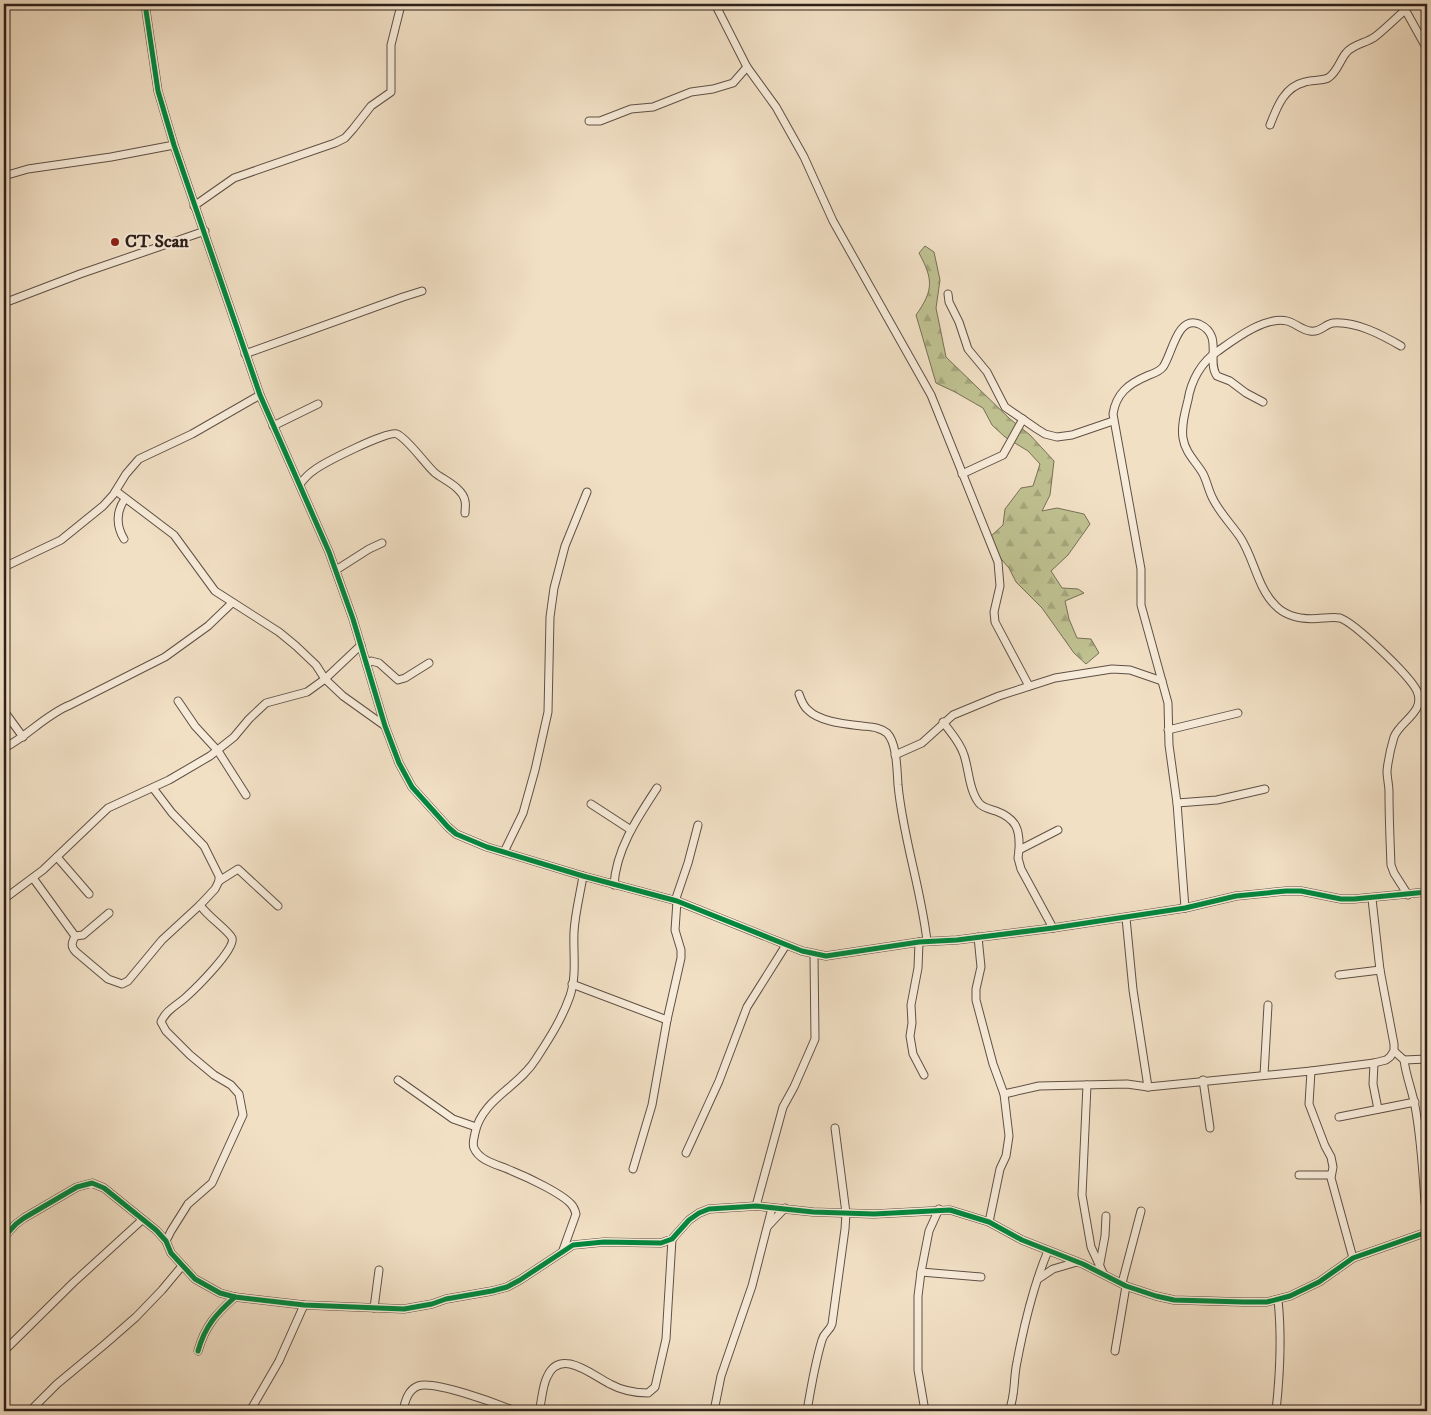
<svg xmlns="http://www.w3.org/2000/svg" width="1431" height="1415" viewBox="0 0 1431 1415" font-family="'IM FELL DW Pica',serif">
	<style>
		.forest { fill: url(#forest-firs); stroke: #767056 }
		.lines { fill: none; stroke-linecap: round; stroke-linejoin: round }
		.street-casing { stroke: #5f5046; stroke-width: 9 }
		.street { stroke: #f7ebd9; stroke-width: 7 }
		.cycleway-casing { stroke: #f7ebd9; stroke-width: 8 }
		.cycleway { stroke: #00873e; stroke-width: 5 }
		.poi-dot { fill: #8f2418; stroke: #f7ebd9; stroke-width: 2 }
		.labels { text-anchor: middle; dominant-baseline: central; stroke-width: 4; stroke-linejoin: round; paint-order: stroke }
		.poi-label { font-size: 18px; font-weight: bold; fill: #2e201b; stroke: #f7ebd9; text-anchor: start }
	</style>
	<defs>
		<pattern id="forest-firs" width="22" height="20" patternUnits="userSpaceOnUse" patternTransform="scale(1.25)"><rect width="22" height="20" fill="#bfc191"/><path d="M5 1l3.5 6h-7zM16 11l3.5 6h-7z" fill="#a4a67c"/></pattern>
	</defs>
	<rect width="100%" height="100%" fill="#f2e0c5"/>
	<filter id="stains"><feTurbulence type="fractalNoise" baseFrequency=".004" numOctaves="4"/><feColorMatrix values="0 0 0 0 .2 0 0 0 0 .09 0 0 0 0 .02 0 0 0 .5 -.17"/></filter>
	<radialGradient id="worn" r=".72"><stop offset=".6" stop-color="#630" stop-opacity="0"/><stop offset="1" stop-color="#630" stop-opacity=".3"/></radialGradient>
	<path class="forest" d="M925 246 934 252 940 280 936 308 946 357 1010 419 1030 435 1054 461 1050 495 1042 511 1057 508 1084 514 1090 524 1068 555 1051 571 1062 588 1078 589 1084 593 1065 601 1069 619 1077 638 1091 639 1099 653 1086 664 1074 653 1042 608 1016 582 1009 568 994 551 990 537 1003 525 1005 509 1021 488 1033 486 1040 464 1028 451 1005 437 992 425 983 408 955 392 936 383 916 315C934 290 933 279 919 253Z"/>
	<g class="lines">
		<g class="street-casing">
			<g id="street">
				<polyline points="145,4 158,91 174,145 260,395 329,552 353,619 385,726 399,763 412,787 448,827 456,834 487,847 583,876 677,901 802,951 826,956 919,942 957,940 1053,928 1185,908 1236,896 1286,891 1301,891 1341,899 1354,899 1427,892"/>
				<polyline points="715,4 747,67 776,107 804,157 833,221 931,395 998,562 1000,586 994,612 995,622 1029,686"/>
				<polyline points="1402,4 1427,49"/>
				<polyline points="589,121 600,121 631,109 653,107 691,92 713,89 733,83 747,67"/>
				<path d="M1270 125C1277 107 1284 87 1305 82 1312 80 1321 81 1328 78 1337 73 1340 60 1346 53 1354 43 1366 44 1376 36 1386 28 1395 19 1405 10"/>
				<polyline points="4,176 28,169 111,157 174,145"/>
				<polyline points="194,206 234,178 335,143 345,138 353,129 371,106 391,92 391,45 400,9 404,4"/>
				<polyline points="948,294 949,302 959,322 968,349 987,372 1005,407 1037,429 1045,434 1057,437 1072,435 1113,421"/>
				<polyline points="4,303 80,274 205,231"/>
				<path d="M1401 346C1382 335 1356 321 1333 323 1325 324 1320 333 1310 331 1302 330 1295 323 1287 321 1265 316 1235 339 1218 351 1201 362 1191 381 1188 400 1185 412 1181 426 1183 438 1185 452 1195 461 1202 472 1207 480 1208 490 1213 499 1220 513 1231 524 1240 537 1254 558 1257 587 1275 605 1287 618 1306 620 1323 618 1328 618 1334 617 1340 618 1355 623 1410 676 1417 691 1426 712 1400 721 1394 737 1391 747 1388 761 1387 771 1387 778 1389 785 1389 792 1389 816 1390 841 1391 865L1394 873 1408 895"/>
				<polyline points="245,354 403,297 422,291"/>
				<polyline points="273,426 318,404"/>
				<polyline points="962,474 1003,455 1023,419"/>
				<path d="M300 484C304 479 308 474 313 471 323 463 388 430 397 434 408 439 425 464 435 473 444 480 463 488 465 501 466 505 465 509 465 513"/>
				<polyline points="116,491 174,535 215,591 279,632 296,646 316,665 325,679 343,696 385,726"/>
				<path d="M124 539C116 526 116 511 125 499"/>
				<polyline points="4,567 61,540 103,506 113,495 126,474 139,459 192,434 260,395"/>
				<polyline points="336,570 369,549 382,543"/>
				<polyline points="367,664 371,661 379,663 398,680 405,678 429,663"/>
				<path d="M799 694C801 700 803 706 808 710 820 722 846 724 862 726 871 727 880 727 887 733 897 743 897 771 898 785 903 838 921 888 927 941"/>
				<polyline points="178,701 195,726 218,751 246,795"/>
				<polyline points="4,711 23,737"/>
				<path d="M943 722C951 733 960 742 964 755 969 770 969 790 979 803 983 808 990 809 996 811 1017 819 1020 830 1019 850"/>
				<polyline points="1168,730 1238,713"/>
				<path d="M4 748C28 736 45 715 70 705L165 657 208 626 232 603"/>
				<polyline points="895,755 922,743 953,715 999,696 1055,678 1112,669 1130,670 1162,681"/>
				<path d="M153 788 172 813 204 846 219 876V881L215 889 200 905C207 916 228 930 232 938 237 948 194 990 185 998 177 1005 165 1011 161 1022L166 1031 190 1055 214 1075 231 1085 239 1094 243 1115 212 1183 188 1204 171 1231 166 1241"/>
				<polyline points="1177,803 1217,800 1265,789"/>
				<polyline points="591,804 631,830"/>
				<polyline points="504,852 523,813 535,770 548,712 550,617 554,588 565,546 587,492"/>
				<polyline points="57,857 89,894"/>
				<polyline points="33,878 75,936 83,935 109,913"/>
				<polyline points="219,881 238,869 278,906"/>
				<path d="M614 885C616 849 638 817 657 788"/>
				<polyline points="4,899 43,870 108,808 169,780 210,756 234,737 249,719 266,703 307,692 325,679 361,645"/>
				<polyline points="675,901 688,863 698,825"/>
				<path d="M1185 908 1177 803 1169 745 1168 703 1141 605V569L1113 414C1116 394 1128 384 1147 376 1152 374 1159 372 1163 367 1172 355 1177 315 1199 324 1224 335 1206 361 1217 376L1230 381 1246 393 1263 402"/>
				<polyline points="1126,918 1133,990 1148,1087"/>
				<polyline points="1053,928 1021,869 1018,858 1019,850 1058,830"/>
				<path d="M75 936C72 943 70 946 76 952L108 979 122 984 128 981 162 940 200 905"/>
				<polyline points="978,937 981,967 976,989 976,1000 993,1064 1004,1094 1009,1136 1006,1156 1000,1169 989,1222"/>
				<polyline points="919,942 918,968 911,1005 912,1023 910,1036 913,1054 924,1075"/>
				<polyline points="1339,975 1380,970"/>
				<polyline points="572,984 667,1020"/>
				<path d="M1394 1051 1404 1060C1406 1076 1412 1090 1415 1106 1421 1138 1423 1171 1425 1203L1427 1207"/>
				<polyline points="1404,1060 1427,1059"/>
				<polyline points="1374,1063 1373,1084 1378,1109"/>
				<polyline points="1311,1071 1309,1104 1325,1146 1331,1157 1333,1167 1331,1178 1353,1258"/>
				<polyline points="1264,1075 1268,1005"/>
				<polyline points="398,1080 453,1119 476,1127"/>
				<polyline points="1203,1080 1210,1128"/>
				<polyline points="1087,1085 1082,1195 1091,1247 1103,1273"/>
				<polyline points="1004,1094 1039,1086 1127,1084 1148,1087 1311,1071 1374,1063 1386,1060 1390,1057 1394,1051 1394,1044 1380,970 1372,899"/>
				<polyline points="1339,1117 1415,1102"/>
				<polyline points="686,1153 719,1081 747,1007 786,945"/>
				<polyline points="633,1169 652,1105 667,1020 681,958 681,950 675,930 677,901"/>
				<polyline points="1299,1175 1331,1175"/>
				<polyline points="756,1206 783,1107 794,1087 815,1039 814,955"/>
				<polyline points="768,1226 785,1208"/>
				<polyline points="4,1237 16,1224 24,1218 77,1187 92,1183 104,1188 156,1230 166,1241 171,1253 195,1279 220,1293 235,1297 304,1305 404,1309 432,1304 446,1299 492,1291 507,1287 520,1280 573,1245 604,1242 661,1243 672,1239 689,1220 699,1213 709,1209 756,1206 813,1212 874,1214 950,1210 989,1222 1022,1240 1083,1264 1126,1286 1156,1296 1174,1300 1243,1302 1267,1302 1290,1296 1319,1282 1353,1258 1427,1232"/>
				<path d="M563 1250 576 1214C575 1210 574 1207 571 1204 561 1193 527 1177 512 1171 500 1165 480 1162 474 1148 472 1143 474 1139 475 1133 482 1099 519 1087 536 1059 549 1039 562 1019 570 996 577 975 573 953 574 932 575 913 580 895 583 876"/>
				<polyline points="1099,1268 1105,1236 1106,1216"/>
				<polyline points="921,1272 981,1277"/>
				<polyline points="1038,1279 1053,1269 1077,1262"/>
				<polyline points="1122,1283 1141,1211"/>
				<polyline points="374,1308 379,1270"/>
				<polyline points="4,1351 74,1282 142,1220"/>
				<path d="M198 1351C205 1326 216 1314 235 1297"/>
				<polyline points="1115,1351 1126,1286"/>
				<polyline points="30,1411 57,1384 104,1345 136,1317 162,1290 182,1266"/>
				<polyline points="250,1411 279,1361 304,1305"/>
				<path d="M403 1411C405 1401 408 1390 418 1386 434 1380 498 1404 515 1411"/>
				<path d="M539 1411C542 1401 542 1387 547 1377 560 1347 592 1375 610 1384 621 1390 635 1393 648 1393L655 1387 666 1339 672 1239"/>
				<polyline points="714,1411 721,1376 752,1286 772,1208"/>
				<path d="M807 1411C811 1387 815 1363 822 1340 824 1332 830 1331 832 1324L845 1229 846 1213 835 1128"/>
				<polyline points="925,1411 918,1370 918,1296 921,1272 929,1231 939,1209"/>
				<path d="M1009 1411C1016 1393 1013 1380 1017 1362 1024 1325 1033 1286 1048 1251"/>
				<path d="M1276 1411C1280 1374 1282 1337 1278 1300"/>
			</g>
		</g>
		<use href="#street" class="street"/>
		<g class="cycleway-casing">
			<g id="cycleway">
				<polyline points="145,4 158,91 174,145 260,395 329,552 353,619 385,726 399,763 412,787 448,827 456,834 487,847 583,876 677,901 802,951 826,956 919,942 957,940 1053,928 1185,908 1236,896 1286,891 1301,891 1341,899 1354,899 1427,892"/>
				<polyline points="4,1237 16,1224 24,1218 77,1187 92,1183 104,1188 156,1230 166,1241 171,1253 195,1279 220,1293 235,1297 304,1305 404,1309 432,1304 446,1299 492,1291 507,1287 520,1280 573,1245 604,1242 661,1243 672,1239 689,1220 699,1213 709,1209 756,1206 813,1212 874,1214 950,1210 989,1222 1022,1240 1083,1264 1126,1286 1156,1296 1174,1300 1243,1302 1267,1302 1290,1296 1319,1282 1353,1258 1427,1232"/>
				<path d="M198 1351C205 1326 216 1314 235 1297"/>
			</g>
		</g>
		<use href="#cycleway" class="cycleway"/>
	</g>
	<circle class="poi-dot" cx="115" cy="242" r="5"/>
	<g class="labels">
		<g class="poi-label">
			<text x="125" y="242">CT Scan</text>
		</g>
	</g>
	<rect width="1431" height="1415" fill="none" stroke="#f2e0c5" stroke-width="20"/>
	<rect x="5" y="5" width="1421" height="1405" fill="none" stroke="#2e201b" stroke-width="2.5"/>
	<rect x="10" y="10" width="1411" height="1395" fill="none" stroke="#2e201b"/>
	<rect width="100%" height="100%" filter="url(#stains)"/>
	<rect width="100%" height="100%" fill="url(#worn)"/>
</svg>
